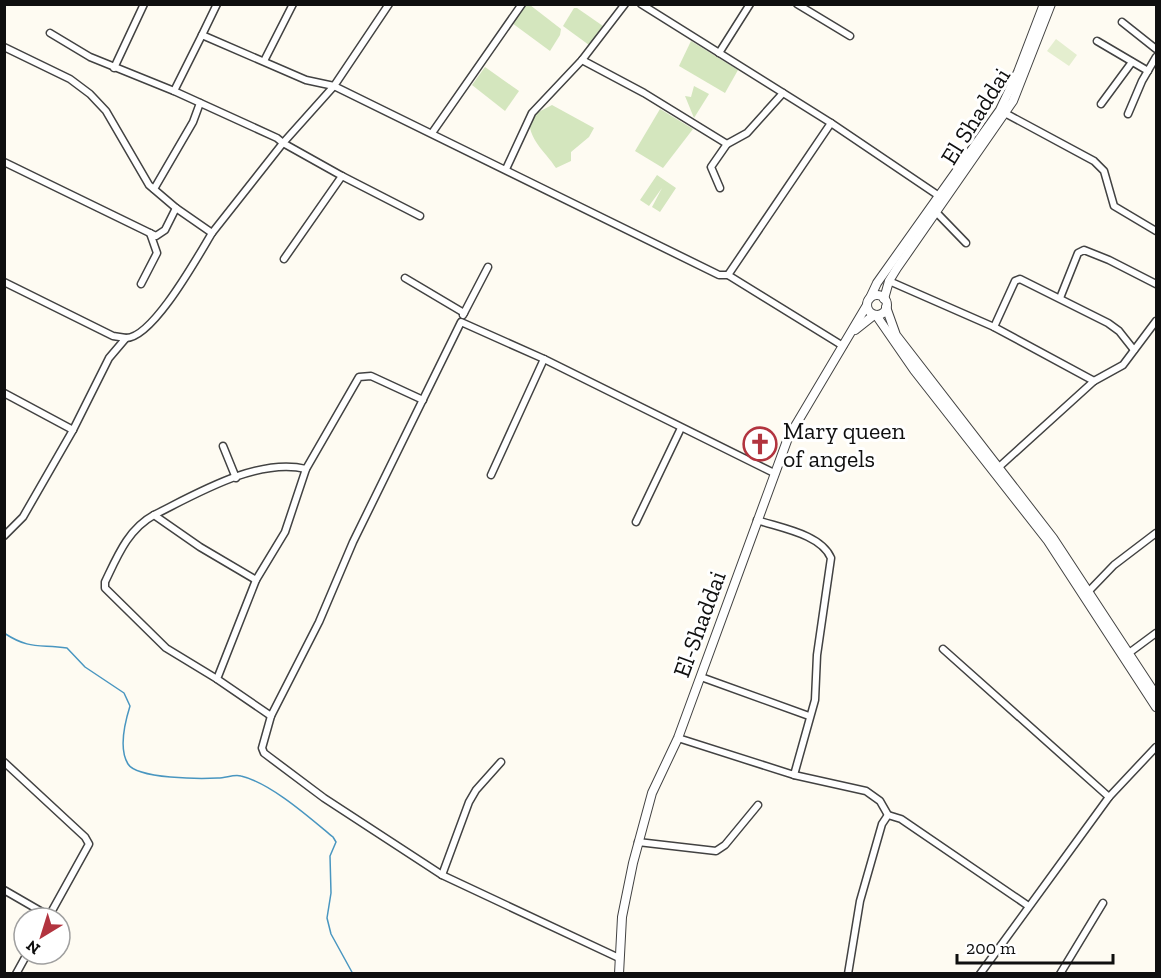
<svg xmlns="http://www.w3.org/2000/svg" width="1161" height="978" viewBox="0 0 1161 978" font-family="'Zilla Slab',serif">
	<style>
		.green { fill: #d4e6be }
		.pitch { fill: #e4eecf }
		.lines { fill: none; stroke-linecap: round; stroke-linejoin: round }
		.stream { stroke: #4996c0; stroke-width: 1.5 }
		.minor-casing { stroke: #424242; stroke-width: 9 }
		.tertiary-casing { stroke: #424242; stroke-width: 10 }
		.minor { stroke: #fff; stroke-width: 6 }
		.tertiary { stroke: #fff; stroke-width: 8 }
		.labels { text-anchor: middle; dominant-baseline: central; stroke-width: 6; stroke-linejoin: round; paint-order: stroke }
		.street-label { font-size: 24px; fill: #0f0f0f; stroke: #fff }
		.poi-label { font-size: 24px; fill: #0f0f0f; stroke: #fff; text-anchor: start }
	</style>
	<rect width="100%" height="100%" fill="#fefbf2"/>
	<g class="green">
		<polygon points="525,5 530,5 561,29 560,35 550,51 512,23"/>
		<polygon points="574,8 577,8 603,26 589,45 563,26"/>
		<polygon points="691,41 738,70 725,93 679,66"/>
		<polygon points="485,67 519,91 505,111 472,85"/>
		<polygon points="694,86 709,94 694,118 685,96 691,97"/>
		<path d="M552 105 594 128 589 137 571 152V161L556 168C545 151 528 140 529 117Z"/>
		<polygon points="660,109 693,129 663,168 635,151"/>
		<polygon points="657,175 676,188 660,212 652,207 662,188 649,206 640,200"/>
	</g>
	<polygon class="pitch" points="1056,39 1077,55 1069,66 1047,51"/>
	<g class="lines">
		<path class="stream" d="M4 633C30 650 39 644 67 648L85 667 124 693 130 706C125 722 118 748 128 764 137 779 202 779 218 778 226 778 234 774 241 776 271 783 310 818 333 837L336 842 330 856 331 893 327 918 331 934 353 974"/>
		<g class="minor-casing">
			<g id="minor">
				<polyline points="389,4 334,86 719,275 728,275 843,346"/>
				<polyline points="641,4 831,123 728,275"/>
				<polyline points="797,4 850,36"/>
				<polyline points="1122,22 1156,49"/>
				<polyline points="50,33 90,57 174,91 277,138 283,143 212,233"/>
				<polyline points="202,35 217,4"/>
				<polyline points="1097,41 1148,71"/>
				<polyline points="4,47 70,79 90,94 106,111 149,185 176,208"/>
				<polyline points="719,53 750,4"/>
				<polyline points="582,60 644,93 727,144 747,133 783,93"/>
				<polyline points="264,61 293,4"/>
				<polyline points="114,68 144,4"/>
				<polyline points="174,91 202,35 306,80 334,86 283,143 342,176 284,259"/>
				<polyline points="1101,104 1132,62"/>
				<polyline points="1003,112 1094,161 1104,171 1114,206 1156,231"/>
				<polyline points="1128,114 1142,81 1156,57"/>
				<polyline points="831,123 942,198"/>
				<polyline points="432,133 522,4"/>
				<path d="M4 162 156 236 165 230 176 208 212 233C198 256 153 338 126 338"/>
				<polyline points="506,169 532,113 582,60 625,4"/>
				<polyline points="342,176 420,216"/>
				<polyline points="720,188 711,167 727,144"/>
				<polyline points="154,189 193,122 200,103"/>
				<polyline points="936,212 966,243"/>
				<polyline points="405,278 464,313"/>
				<polyline points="889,281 994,327 1094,381 1123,365 1156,321"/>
				<polyline points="4,282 113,336 126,338 109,358 73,430 23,517 4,536"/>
				<polyline points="141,284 157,253 150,233"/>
				<polyline points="1060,298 1078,253 1084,250 1109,260 1156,284"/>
				<polyline points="463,315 488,267"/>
				<polyline points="994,327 1015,281 1020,279 1108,323 1119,331 1134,350"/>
				<polyline points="4,393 73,430"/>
				<polyline points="223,446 236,478"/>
				<polyline points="999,467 1094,381"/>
				<polyline points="491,475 544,359"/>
				<path d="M154 515C196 494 258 457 306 469"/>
				<polyline points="636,522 681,428"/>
				<polyline points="1088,592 1114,565 1156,533"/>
				<polyline points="943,649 1109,797"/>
				<polyline points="1129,653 1156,633"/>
				<polyline points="701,677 809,716"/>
				<path d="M217 679 166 648 105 588V582C117 557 128 529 154 515L200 547 256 580"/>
				<polyline points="271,716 217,679 256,580 285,532 306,469 359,377 371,376 423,400"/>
				<path d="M678 738 794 775 815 700 817 655 831 558C821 534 780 528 757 520"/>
				<polyline points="4,762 85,837 89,844 48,918"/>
				<polyline points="794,775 866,791 880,801 888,815"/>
				<polyline points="638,842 716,851 725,845 758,805"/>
				<polyline points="442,875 469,802 476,790 501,762"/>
				<polyline points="4,890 49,916"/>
				<polyline points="619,958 442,875 324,798 264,753 262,748 271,716 319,622 353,542 461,322 544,359 774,473"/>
				<polyline points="16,974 27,954"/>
				<polyline points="848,974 860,901 882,824 888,815 901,819 1027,905"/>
				<polyline points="980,974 1109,797 1156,747"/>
				<polyline points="1060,974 1103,903"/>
			</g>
		</g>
		<g class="tertiary-casing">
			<g id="tertiary">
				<circle cx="877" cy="305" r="10"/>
				<polyline points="870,298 877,283 1000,110 1018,72 1044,4"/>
				<polyline points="884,299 889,281 897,268 1013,101 1051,4"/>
				<polyline points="886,307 896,335 1053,538 1156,695"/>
				<polyline points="876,315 914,370 1048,541 1156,707"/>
				<polyline points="855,330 874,315"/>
				<polyline points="619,974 622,917 633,863 652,793 678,738 788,438 867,305"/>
			</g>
		</g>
		<use href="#minor" class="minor"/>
		<use href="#tertiary" class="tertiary"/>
	</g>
	<defs>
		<g id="church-ring" transform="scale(1.725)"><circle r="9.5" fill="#fff" stroke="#b2343f" stroke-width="1.5"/><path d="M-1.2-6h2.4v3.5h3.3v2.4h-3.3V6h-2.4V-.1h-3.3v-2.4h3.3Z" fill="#b2343f"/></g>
	</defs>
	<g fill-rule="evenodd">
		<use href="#church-ring" x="760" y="444"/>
	</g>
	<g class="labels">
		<g class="street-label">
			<text transform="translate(975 116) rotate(-58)">El Shaddai</text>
			<text transform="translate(699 624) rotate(-70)">El-Shaddai</text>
		</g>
		<g class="poi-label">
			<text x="783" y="430">Mary queen<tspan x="783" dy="28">of angels</tspan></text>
		</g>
	</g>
	<rect width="1161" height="978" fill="none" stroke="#0f0f0f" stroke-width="12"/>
	<g transform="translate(42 936) rotate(218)"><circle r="28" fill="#ffffff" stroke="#9f9f9f" stroke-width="1.5"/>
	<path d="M0-4.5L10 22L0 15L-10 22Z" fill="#b2343f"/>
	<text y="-9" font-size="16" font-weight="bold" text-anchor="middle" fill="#0f0f0f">N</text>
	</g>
	<path d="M957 954v9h156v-9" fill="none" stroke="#0f0f0f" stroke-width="3"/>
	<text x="966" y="954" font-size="18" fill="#0f0f0f" stroke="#ffffff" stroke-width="4.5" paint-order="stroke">200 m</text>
</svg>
